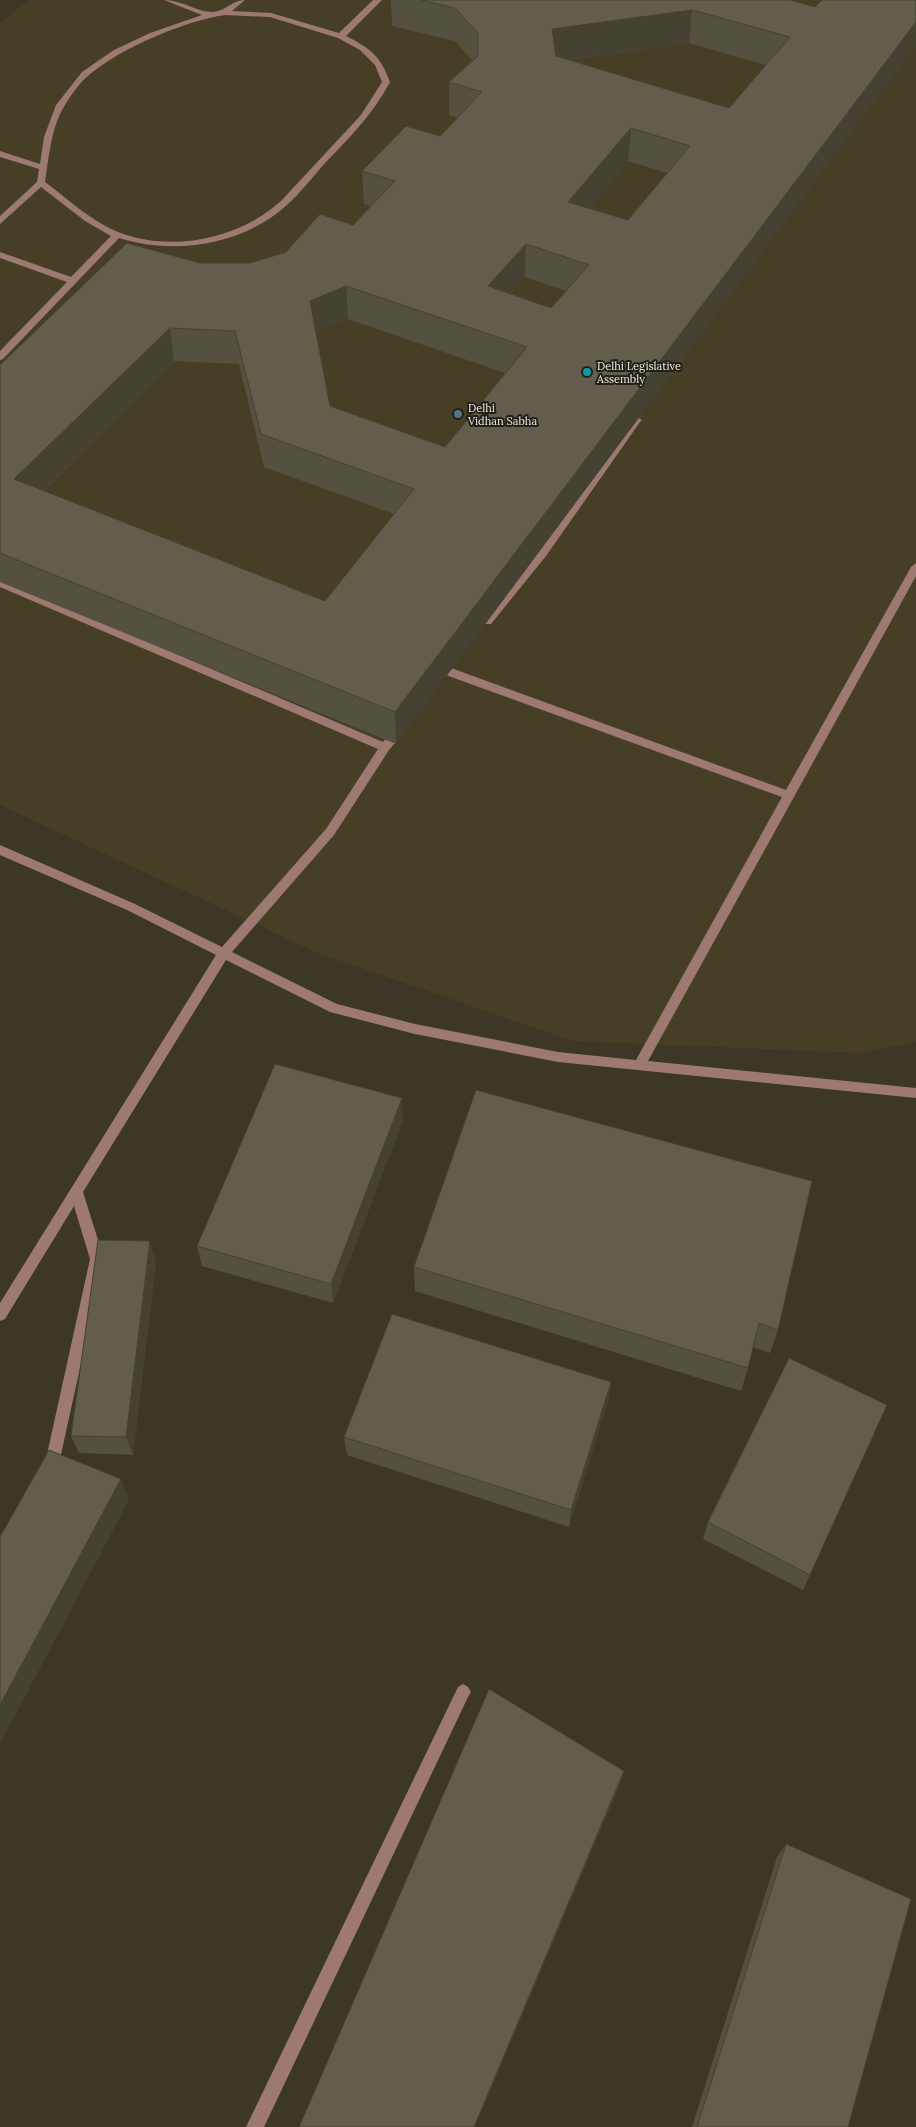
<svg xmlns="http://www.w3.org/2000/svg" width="916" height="2127" viewBox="0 0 916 2127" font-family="Lora,serif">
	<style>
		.built { fill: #463f26 }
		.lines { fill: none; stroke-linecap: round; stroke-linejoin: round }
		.minor { fill: #9e7972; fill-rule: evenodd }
		.wall { fill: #555140; fill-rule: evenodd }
		.shaded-wall { fill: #454234 }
		.building { fill: #635e4b; stroke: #454234; fill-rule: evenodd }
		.culture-dot { fill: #0f9aa8; stroke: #211f17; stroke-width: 2 }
		.service-dot { fill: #5c6f8a; stroke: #211f17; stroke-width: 2 }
		.labels { text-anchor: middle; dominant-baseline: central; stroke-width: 4; stroke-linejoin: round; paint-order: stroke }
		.far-poi-label { font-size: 11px; fill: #f1eee3; stroke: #211f17; text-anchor: start }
	</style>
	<rect width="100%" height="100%" fill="#3c3726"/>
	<polygon class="built" points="29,0 916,0 916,1042 860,1053 573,1041 320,954 0,805 0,23"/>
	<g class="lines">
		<g class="minor">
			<path d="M164 0C182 0 199 13 213 12 226 11 232 0 245 0L232 11 271 13 339 33 373 0H382L346 36C371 49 380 55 390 82 374 113 350 137 326 162 310 180 295 200 276 214 231 247 171 254 119 238L3 359 0 360V351L67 282 0 258V252L71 277 111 236 85 221 41 187 0 224V216L37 182 39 169 0 157V151L40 164 44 137 56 105 82 72 114 50 150 33 202 15ZM225 15 270 17 338 38 360 50 375 65 382 82 361 115 281 201C239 239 171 253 118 232 91 221 69 200 45 182 49 157 51 127 65 105 71 95 80 82 89 75 121 48 184 21 225 15Z"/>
			<polygon points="637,417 642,420 640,422 546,556 491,624 483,624 482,621 483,618 538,550 634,418"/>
			<polygon points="916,563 916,576 648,1061 916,1088 916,1098 558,1062 415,1034 330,1012 226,960 83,1192 104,1259 58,1468 56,1473 51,1475 46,1473 44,1468 90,1259 74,1206 5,1319 0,1321 0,1303 216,955 127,910 0,855 0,845 135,904 222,947 326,829 378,749 0,587 0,579 383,742 397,725 405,725 407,728 405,731 389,750 334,835 232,952 337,1004 415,1024 558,1052 636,1060 782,797 443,674 442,671 447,667 451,668 786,790 911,567"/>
			<polygon points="463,1684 468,1687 471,1692 468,1697 264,2127 246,2127 458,1687"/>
		</g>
	</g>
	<g class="wall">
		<path d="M391 0H790L815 7 396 744 0 582V365L200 263H250L286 252 353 225 371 206 364 204 362 171 440 136 458 118 449 115V82L472 60 455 41 392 26ZM689 43 766 65 729 108 568 60ZM628 161 667 173 628 220 589 208ZM525 277 566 291 551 308 510 294ZM348 319 505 373 445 447 330 406 316 332ZM174 361 239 364 264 467 394 514 325 601 44 491Z"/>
		<polygon points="476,1090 778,1330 770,1353 753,1347 748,1368 741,1391 415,1291 414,1267"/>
		<polygon points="403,1120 333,1303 202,1266 197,1246"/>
		<polygon points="156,1261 133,1455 79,1453 71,1436"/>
		<polygon points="611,1382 608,1401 569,1527 347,1455 344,1437"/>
		<polygon points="708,1522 810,1575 803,1590 703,1539"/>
		<polygon points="786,1844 848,2127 692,2127 777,1857"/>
	</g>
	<g class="shaded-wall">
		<polygon points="692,10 689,43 550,62 552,29"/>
		<polygon points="916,22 916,46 396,744 395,712"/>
		<polygon points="631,128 628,161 566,235 568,202"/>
		<polygon points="526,244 525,277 487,319 488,286"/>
		<polygon points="346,286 348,319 312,334 310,301"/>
		<polygon points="170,328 174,361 22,512 14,479"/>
		<polygon points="402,1098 403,1120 333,1303 331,1284"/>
		<polygon points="150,1241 156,1261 133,1455 126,1437"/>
		<polygon points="611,1382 608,1401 569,1527 571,1510"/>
		<polygon points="121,1479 129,1500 0,1744 0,1705"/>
		<polygon points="624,1771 620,1785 475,2127 474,2127"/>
	</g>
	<g class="building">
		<path d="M421 0H790L815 7 822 0H916V22L395 712 0 553V365L127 243 200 263H250L286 252 320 214 353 225 395 181 362 171 406 126 440 136 482 92 449 82 478 56V33L455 8ZM692 10 790 37 729 108 556 56 552 29ZM631 128 690 146 628 220 568 202ZM526 244 589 265 551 308 488 286ZM346 286 527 347 445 447 330 406 310 301ZM170 328 235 331 261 434 414 489 325 601 14 479Z"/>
		<polygon points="275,1064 402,1098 331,1284 197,1246"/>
		<polygon points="476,1090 812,1181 778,1330 759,1323 748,1368 414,1267"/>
		<polygon points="98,1240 150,1241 126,1437 71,1436"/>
		<polygon points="392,1314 611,1382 571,1510 344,1437"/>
		<polygon points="789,1358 887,1405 810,1575 708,1522"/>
		<polygon points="49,1450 121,1479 0,1705 0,1537"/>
		<polygon points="489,1689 624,1771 474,2127 299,2127"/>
		<polygon points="786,1844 911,1899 848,2127 697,2127"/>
	</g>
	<circle class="culture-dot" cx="587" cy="372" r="5"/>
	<circle class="service-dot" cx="458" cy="414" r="5"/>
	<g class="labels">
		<g class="far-poi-label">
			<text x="597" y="366">Delhi Legislative<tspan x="597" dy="13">Assembly</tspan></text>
			<text x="468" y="408">Delhi<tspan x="468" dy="13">Vidhan Sabha</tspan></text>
		</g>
	</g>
</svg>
